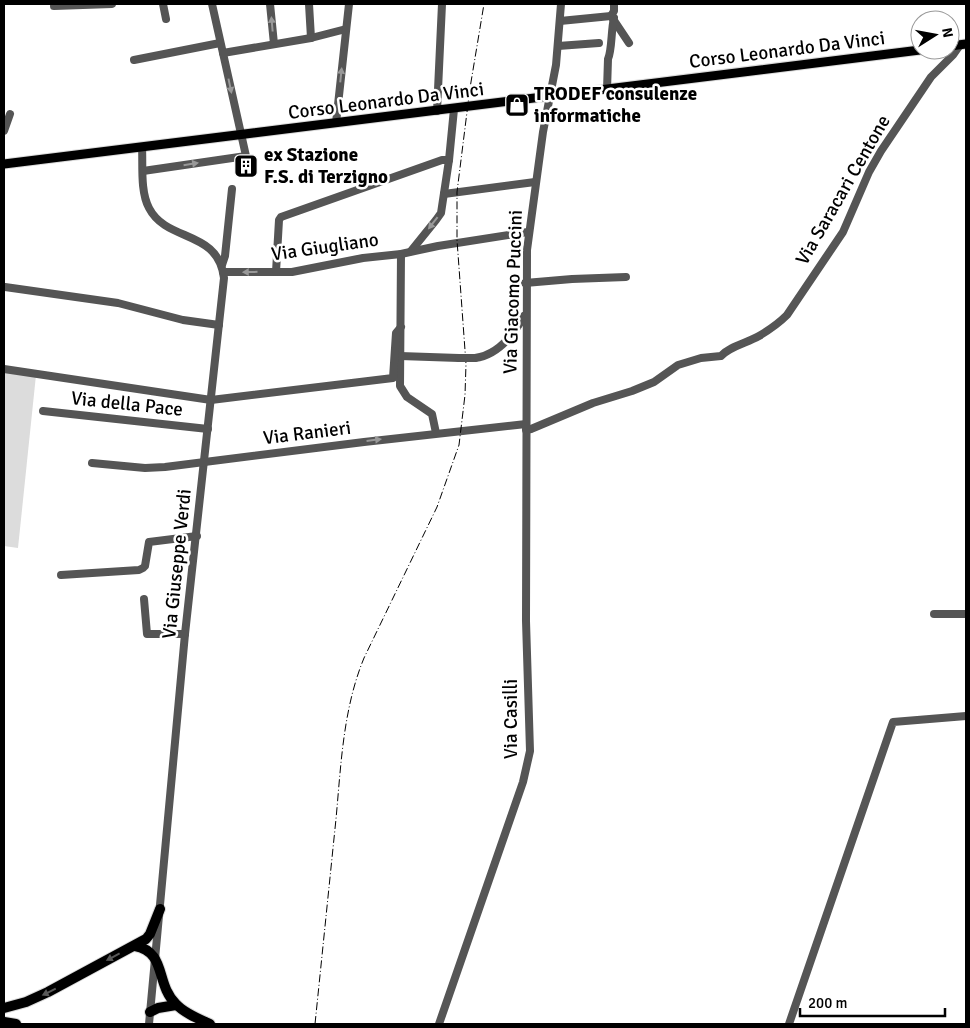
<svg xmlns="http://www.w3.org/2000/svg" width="970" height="1028" viewBox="0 0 970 1028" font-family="Signika,sans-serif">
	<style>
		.green { fill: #dcdcdc }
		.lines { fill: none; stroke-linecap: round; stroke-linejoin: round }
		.major-casing { stroke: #dbdbdb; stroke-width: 11 }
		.highway-casing { stroke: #dbdbdb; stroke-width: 12 }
		.minor { stroke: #555; stroke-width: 8 }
		.major { stroke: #000; stroke-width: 9 }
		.highway { stroke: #000; stroke-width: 10 }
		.rail { stroke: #000; stroke-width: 1; stroke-dasharray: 8 2.5 1 2.5; stroke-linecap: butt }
		.minor-bridge { stroke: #555; stroke-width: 8 }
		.oneway { fill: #999 }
		.oneway2 { fill: #595959 }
		.labels { text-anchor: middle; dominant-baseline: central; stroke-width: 5; stroke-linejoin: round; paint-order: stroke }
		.street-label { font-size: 19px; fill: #000; stroke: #fff }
		.poi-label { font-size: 19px; font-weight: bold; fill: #000; stroke: #fff; text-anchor: start }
	</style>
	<rect width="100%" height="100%" fill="#fff"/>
	<polygon class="green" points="4,370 36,375 18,548 4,546"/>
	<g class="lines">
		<g class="major-casing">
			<g id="major">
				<polyline points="950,46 966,44"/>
				<polyline points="4,164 920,50"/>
			</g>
		</g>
		<g class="highway-casing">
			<g id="highway">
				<path d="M135 946C167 952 155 984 176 1004 184 1013 199 1019 210 1024"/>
				<polyline points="4,1008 26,1002 48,992 146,939 150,934 160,909"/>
				<polyline points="150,1012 158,1008 176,1005"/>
				<polyline points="4,1022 16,1024"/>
			</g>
		</g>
		<g class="minor">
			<polyline points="163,4 166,19"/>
			<polyline points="270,4 274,44"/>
			<polyline points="309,4 311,38"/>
			<polyline points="54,6 112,4"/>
			<polyline points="611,16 614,11 614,4"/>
			<polyline points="560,21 611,16 629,43"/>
			<polyline points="558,46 599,43"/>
			<polyline points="223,53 311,38 346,29"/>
			<polyline points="134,60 220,43"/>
			<path d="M607 90 608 59C612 51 611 30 614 18"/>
			<polyline points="437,111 442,4"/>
			<polyline points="336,123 349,4"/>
			<polyline points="4,131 10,114"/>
			<path d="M142 147C143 165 140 191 149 208 167 243 218 229 224 278L185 634 149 1024"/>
			<polyline points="143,171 246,156 212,4"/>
			<polyline points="444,194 535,182"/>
			<polyline points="411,251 436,220 441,213 449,160 454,109"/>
			<polyline points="401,254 400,386 407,397 432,414 436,433"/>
			<polyline points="222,265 225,256 232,189"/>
			<polyline points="223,272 292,272 363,258 401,254 438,246 528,232"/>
			<polyline points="276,272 279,220 281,217 442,160 449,160"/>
			<polyline points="525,283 572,279 626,277"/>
			<polyline points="5,287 118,303 183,320 219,325"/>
			<polyline points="400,356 459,358"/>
			<path d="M475 358C498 355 514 334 524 316"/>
			<polyline points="4,369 211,400 393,378 396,333 401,327"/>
			<polyline points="43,411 208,429"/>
			<path d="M526 430 531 429 593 403 632 391 654 382 678 365 701 358 721 356C730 346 747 343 759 336 769 330 779 323 787 315L843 232 869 172 881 151 931 77 953 55 960 45"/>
			<polyline points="92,463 145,468 165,467 364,442 526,424"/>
			<polyline points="61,575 139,570 143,568 145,566 149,542 197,536"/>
			<polyline points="144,599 147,634 185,634"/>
			<polyline points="934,614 966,614"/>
			<polyline points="439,1024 523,782 530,751 526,621 527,250 543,132 556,65 561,4"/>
			<polyline points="789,1024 893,722 966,716"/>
		</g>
		<use href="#major" class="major"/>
		<use href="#highway" class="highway"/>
		<path class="rail" d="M315 1024C322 956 329 887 336 819 341 765 343 709 364 658L437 507 459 445 465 395 466 364 457 240V192L470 88 484 4"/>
		<polyline class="minor-bridge" points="459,358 475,358"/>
	</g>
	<defs><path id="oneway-solid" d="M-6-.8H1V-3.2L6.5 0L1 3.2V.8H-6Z" transform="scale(1.25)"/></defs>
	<g class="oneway">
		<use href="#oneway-solid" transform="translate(272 24) rotate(-95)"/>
		<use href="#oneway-solid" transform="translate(341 75) rotate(-84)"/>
		<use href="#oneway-solid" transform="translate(230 86) rotate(78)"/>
		<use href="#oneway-solid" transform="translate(191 164) rotate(-9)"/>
		<use href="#oneway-solid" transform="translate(433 223) rotate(128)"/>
		<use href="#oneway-solid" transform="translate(250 272) rotate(179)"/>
		<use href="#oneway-solid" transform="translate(374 440) rotate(-7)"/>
	</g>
	<g class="oneway2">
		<use href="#oneway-solid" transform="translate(113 957) rotate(152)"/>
		<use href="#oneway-solid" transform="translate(49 992) rotate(154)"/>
	</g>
	<defs>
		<g id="shop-square" transform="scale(1.25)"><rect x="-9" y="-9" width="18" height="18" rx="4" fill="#000" stroke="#fff"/><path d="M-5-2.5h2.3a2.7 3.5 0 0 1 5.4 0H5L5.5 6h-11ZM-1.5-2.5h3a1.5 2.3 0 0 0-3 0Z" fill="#fff"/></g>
		<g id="building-square" transform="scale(1.25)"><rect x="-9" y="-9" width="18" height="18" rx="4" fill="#000" stroke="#fff"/><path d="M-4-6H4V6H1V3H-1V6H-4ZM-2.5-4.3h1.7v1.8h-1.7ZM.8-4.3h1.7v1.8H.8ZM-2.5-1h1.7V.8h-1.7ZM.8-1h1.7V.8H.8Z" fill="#fff"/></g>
	</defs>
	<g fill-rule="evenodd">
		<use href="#shop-square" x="517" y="105"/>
		<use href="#building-square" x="246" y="166"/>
	</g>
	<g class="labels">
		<g class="street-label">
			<text transform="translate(787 50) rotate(-7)">Corso Leonardo Da Vinci</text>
			<text transform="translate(386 101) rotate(-7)">Corso Leonardo Da Vinci</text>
			<text transform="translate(843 190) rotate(-60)">Via Saracari Centone</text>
			<text transform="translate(325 247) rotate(-8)">Via Giugliano</text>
			<text transform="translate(513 292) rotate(-88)">Via Giacomo Puccini</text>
			<text transform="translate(127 404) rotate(6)">Via della Pace</text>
			<text transform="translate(307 433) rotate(-7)">Via Ranieri</text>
			<text transform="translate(177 564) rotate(-84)">Via Giuseppe Verdi</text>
			<text transform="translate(511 719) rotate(-90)">Via Casilli</text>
		</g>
		<g class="poi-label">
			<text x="534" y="94">TRODEF consulenze<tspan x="534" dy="22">informatiche</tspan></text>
			<text x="264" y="155">ex Stazione<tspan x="264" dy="22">F.S. di Terzigno</tspan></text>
		</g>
	</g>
	<rect width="970" height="1028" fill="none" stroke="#000000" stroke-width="10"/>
	<g transform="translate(935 35) rotate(79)"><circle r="24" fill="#ffffff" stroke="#999999"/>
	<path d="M0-4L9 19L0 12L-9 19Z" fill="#000000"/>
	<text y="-8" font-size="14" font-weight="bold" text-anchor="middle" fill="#000000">N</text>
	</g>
	<path d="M800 1008v8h145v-8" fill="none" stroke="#000000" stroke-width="2.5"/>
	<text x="808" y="1008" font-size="15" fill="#000000" stroke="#ffffff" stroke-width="4" paint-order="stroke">200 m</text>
</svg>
